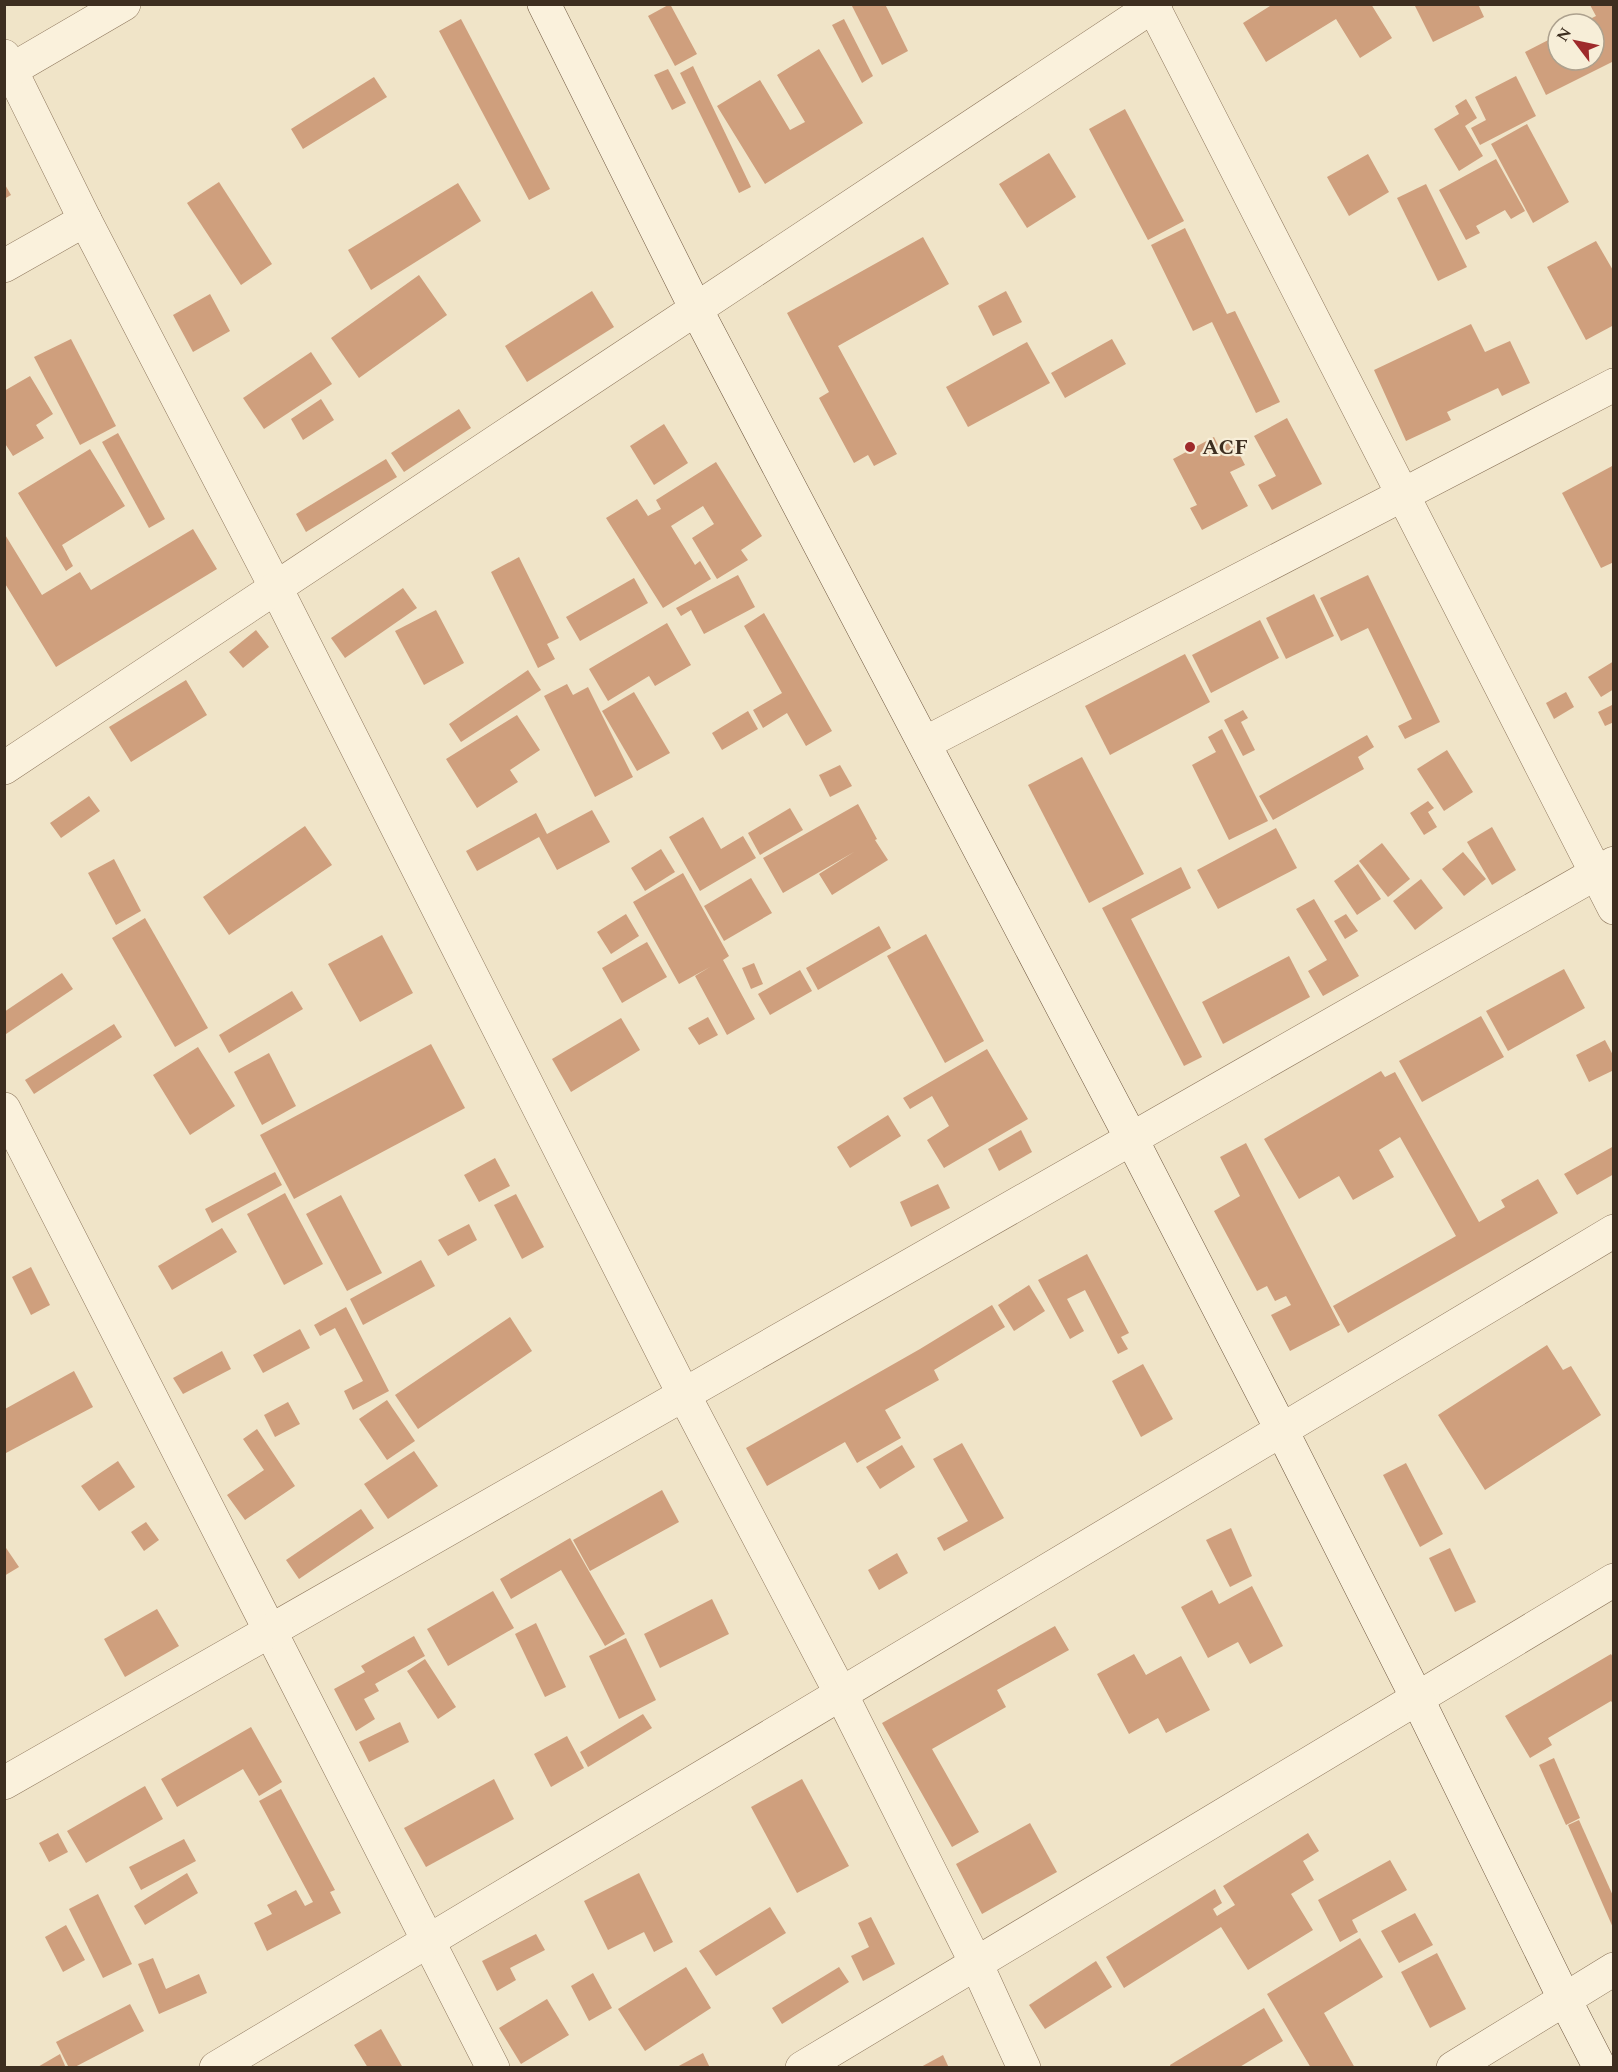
<svg xmlns="http://www.w3.org/2000/svg" width="1618" height="2072" viewBox="0 0 1618 2072" font-family="Spectral,serif">
	<style>
		.building { fill: #cf9f7d }
		.lines { fill: none; stroke-linecap: round; stroke-linejoin: round }
		.street-casing { stroke: #8d765c; stroke-width: 34 }
		.secondary-casing { stroke: #6f573f; stroke-width: 34 }
		.street { stroke: #faf1dc; stroke-width: 33 }
		.secondary { stroke: #faf1dc; stroke-width: 33 }
		.poi-dot { fill: #9e2a2b; stroke: #f7eed8; stroke-width: 2 }
		.labels { text-anchor: middle; dominant-baseline: central; stroke-width: 4.5; stroke-linejoin: round; paint-order: stroke }
		.poi-label { font-size: 22px; font-weight: bold; fill: #3d2e20; stroke: #f7eed8; text-anchor: start }
	</style>
	<rect width="100%" height="100%" fill="#f0e4c8"/>
	<g class="building">
		<polygon points="670,4 697,54 675,66 648,16"/>
		<polygon points="851,4 885,4 908,51 882,65"/>
		<polygon points="1273,4 1371,4 1392,38 1360,58 1336,19 1266,62 1243,23"/>
		<polygon points="1414,4 1478,4 1484,17 1433,42"/>
		<polygon points="1590,5 1614,5 1614,61 1546,95 1525,52 1558,35 1558,60 1594,60 1594,24 1580,24 1596,16"/>
		<polygon points="461,19 550,189 529,200 439,31"/>
		<polygon points="844,19 873,76 862,83 832,25"/>
		<polygon points="819,49 863,123 765,184 717,106 760,80 790,130 805,122 777,75"/>
		<polygon points="693,66 751,187 739,193 680,73"/>
		<polygon points="668,69 686,103 672,110 654,75"/>
		<polygon points="1516,76 1536,116 1480,145 1471,128 1486,120 1475,97"/>
		<polygon points="374,77 387,97 303,149 291,129"/>
		<polygon points="1466,99 1477,118 1465,126 1483,156 1459,171 1434,129 1459,114 1455,106"/>
		<polygon points="1125,109 1184,221 1148,240 1089,129"/>
		<polygon points="1527,124 1569,202 1533,223 1491,144"/>
		<polygon points="1049,153 1076,197 1027,228 999,184"/>
		<polygon points="1368,154 1389,192 1349,216 1327,177"/>
		<polygon points="1496,159 1525,211 1511,219 1505,210 1476,226 1480,233 1466,240 1439,190"/>
		<polygon points="219,182 272,264 241,285 187,203"/>
		<polygon points="4,183 11,195 4,199"/>
		<polygon points="458,183 481,221 371,290 348,250"/>
		<polygon points="1426,184 1467,267 1438,281 1397,198"/>
		<polygon points="1185,228 1227,314 1235,311 1280,402 1256,413 1212,322 1193,331 1151,245"/>
		<polygon points="923,237 949,284 838,346 897,454 874,466 868,455 854,463 819,398 829,392 787,313"/>
		<polygon points="1596,241 1614,272 1614,325 1586,340 1547,267"/>
		<polygon points="419,275 447,315 359,378 331,338"/>
		<polygon points="592,291 614,327 527,382 505,346"/>
		<polygon points="1006,291 1022,322 993,336 978,306"/>
		<polygon points="210,294 230,331 193,352 173,315"/>
		<polygon points="1471,324 1485,352 1510,341 1530,383 1502,396 1498,388 1447,412 1451,420 1406,441 1374,370"/>
		<polygon points="71,339 116,426 80,445 34,357"/>
		<polygon points="1112,339 1126,364 1065,398 1051,373"/>
		<polygon points="1027,342 1050,383 968,427 946,387"/>
		<polygon points="311,352 332,384 264,429 243,398"/>
		<polygon points="30,376 53,414 36,425 44,438 13,456 4,442 4,391"/>
		<polygon points="321,399 334,420 303,440 291,419"/>
		<polygon points="459,409 471,428 404,472 391,453"/>
		<polygon points="1287,418 1322,484 1272,510 1258,485 1276,476 1254,436"/>
		<polygon points="664,424 688,463 654,485 630,446"/>
		<polygon points="118,433 165,519 149,528 102,442"/>
		<polygon points="1214,437 1218,445 1231,438 1245,465 1230,472 1248,506 1202,530 1190,508 1197,505 1173,459"/>
		<polygon points="90,449 125,506 62,545 73,566 66,571 18,493"/>
		<polygon points="386,459 397,477 306,532 296,514"/>
		<polygon points="716,462 762,536 741,550 748,560 717,579 692,538 714,524 703,506 671,526 695,565 700,561 711,579 663,608 606,518 637,499 648,516 661,509 656,500"/>
		<polygon points="1614,465 1614,562 1601,568 1562,493"/>
		<polygon points="193,529 217,569 56,667 4,582 4,533 42,595 80,572 91,590"/>
		<polygon points="519,557 559,638 547,644 555,659 538,668 491,572"/>
		<polygon points="738,575 755,607 704,634 691,610 681,616 676,608"/>
		<polygon points="1368,575 1440,722 1405,739 1398,726 1412,719 1368,628 1341,641 1320,598"/>
		<polygon points="634,578 648,603 580,641 566,617"/>
		<polygon points="403,588 417,608 345,658 331,638"/>
		<polygon points="1314,594 1334,636 1286,659 1266,618"/>
		<polygon points="436,610 464,663 424,685 395,631"/>
		<polygon points="764,613 832,731 806,746 787,713 763,728 753,710 782,693 744,626"/>
		<polygon points="1260,620 1279,658 1211,693 1192,655"/>
		<polygon points="667,623 691,665 655,686 649,676 608,701 589,669"/>
		<polygon points="256,630 269,647 243,668 229,652"/>
		<polygon points="1185,654 1210,702 1110,755 1085,706"/>
		<polygon points="1614,661 1614,689 1601,697 1588,677"/>
		<polygon points="528,670 541,690 461,742 449,724"/>
		<polygon points="186,680 207,715 131,762 109,727"/>
		<polygon points="567,684 573,695 588,687 633,777 595,797 544,696"/>
		<polygon points="634,692 670,753 637,771 602,711"/>
		<polygon points="1566,692 1574,707 1554,719 1546,703"/>
		<polygon points="1614,704 1614,722 1605,726 1598,712"/>
		<polygon points="1243,710 1248,718 1241,722 1255,750 1243,756 1224,720"/>
		<polygon points="748,711 758,729 722,750 712,733"/>
		<polygon points="517,715 540,750 510,770 518,782 477,808 446,759"/>
		<polygon points="1222,729 1268,821 1229,840 1192,765 1216,752 1208,737"/>
		<polygon points="1367,735 1374,747 1358,757 1364,769 1273,820 1259,796"/>
		<polygon points="1447,750 1473,792 1444,811 1417,769"/>
		<polygon points="1082,757 1144,874 1089,903 1028,785"/>
		<polygon points="840,765 852,786 830,797 819,775"/>
		<polygon points="89,796 100,811 61,838 50,823"/>
		<polygon points="1428,801 1434,808 1428,812 1437,827 1424,835 1410,813"/>
		<polygon points="858,804 877,839 875,840 888,860 832,895 819,874 854,852 783,893 763,858"/>
		<polygon points="790,808 803,830 760,855 748,833"/>
		<polygon points="592,810 610,842 557,870 539,837 477,871 466,851 536,813 547,834"/>
		<polygon points="703,817 721,849 743,836 756,858 700,891 669,837"/>
		<polygon points="305,826 332,865 229,935 203,897"/>
		<polygon points="1492,827 1516,870 1492,885 1467,842"/>
		<polygon points="1276,828 1297,868 1218,909 1197,870"/>
		<polygon points="1382,843 1410,879 1388,897 1359,861"/>
		<polygon points="661,849 675,872 645,891 631,868"/>
		<polygon points="1463,852 1486,879 1464,896 1442,869"/>
		<polygon points="114,859 141,911 116,925 88,873"/>
		<polygon points="1358,864 1381,899 1357,915 1334,881"/>
		<polygon points="1181,867 1191,888 1131,919 1202,1057 1184,1066 1102,908"/>
		<polygon points="683,873 729,956 723,960 755,1019 727,1035 695,976 710,967 679,984 633,902"/>
		<polygon points="751,878 772,913 724,941 704,906"/>
		<polygon points="1421,879 1443,908 1415,930 1393,901"/>
		<polygon points="1314,899 1359,976 1323,996 1308,971 1327,960 1296,909"/>
		<polygon points="626,914 639,936 611,954 597,932"/>
		<polygon points="1346,914 1358,931 1345,939 1334,921"/>
		<polygon points="145,918 208,1028 175,1047 112,938"/>
		<polygon points="879,926 891,948 818,990 806,968"/>
		<polygon points="926,934 984,1041 945,1063 887,956"/>
		<polygon points="382,935 413,993 360,1022 328,964"/>
		<polygon points="647,942 667,977 622,1003 602,968"/>
		<polygon points="1289,956 1310,997 1223,1044 1202,1002"/>
		<polygon points="754,963 763,984 751,989 742,968"/>
		<polygon points="1564,969 1585,1008 1508,1051 1486,1011"/>
		<polygon points="800,970 812,991 770,1015 758,994"/>
		<polygon points="62,973 73,989 6,1034 4,1012"/>
		<polygon points="292,991 303,1009 229,1053 219,1035"/>
		<polygon points="1481,1016 1504,1057 1422,1102 1399,1061"/>
		<polygon points="708,1017 718,1035 699,1045 688,1028"/>
		<polygon points="621,1018 640,1050 571,1092 552,1059"/>
		<polygon points="114,1024 122,1037 34,1094 25,1080"/>
		<polygon points="1605,1040 1614,1057 1614,1070 1589,1082 1576,1055"/>
		<polygon points="431,1044 465,1108 294,1199 260,1135"/>
		<polygon points="198,1047 235,1106 190,1135 153,1075"/>
		<polygon points="987,1049 1028,1119 944,1168 927,1140 949,1126 932,1096 910,1109 903,1098"/>
		<polygon points="269,1053 296,1106 262,1125 234,1072"/>
		<polygon points="1381,1071 1385,1077 1395,1072 1479,1222 1505,1207 1501,1200 1538,1179 1558,1213 1348,1333 1333,1306 1456,1236 1400,1137 1379,1150 1394,1177 1353,1200 1339,1176 1299,1199 1264,1139"/>
		<polygon points="888,1115 901,1136 850,1168 837,1147"/>
		<polygon points="1021,1130 1032,1152 999,1171 988,1149"/>
		<polygon points="1246,1143 1340,1325 1290,1351 1271,1315 1291,1305 1286,1296 1275,1301 1267,1286 1257,1291 1214,1211 1240,1196 1220,1157"/>
		<polygon points="1614,1146 1614,1174 1577,1195 1564,1174"/>
		<polygon points="495,1158 510,1186 479,1202 464,1175"/>
		<polygon points="275,1172 282,1185 212,1223 205,1209"/>
		<polygon points="938,1184 950,1208 911,1227 900,1202"/>
		<polygon points="285,1193 323,1264 284,1285 247,1214"/>
		<polygon points="516,1194 544,1247 522,1259 494,1205"/>
		<polygon points="341,1195 382,1273 347,1291 306,1214"/>
		<polygon points="469,1224 477,1240 448,1256 438,1240"/>
		<polygon points="222,1228 237,1252 172,1290 158,1266"/>
		<polygon points="1087,1254 1129,1333 1121,1337 1128,1349 1118,1354 1085,1290 1067,1299 1084,1331 1070,1339 1038,1280"/>
		<polygon points="421,1260 435,1286 363,1325 350,1299"/>
		<polygon points="31,1267 50,1305 31,1315 12,1277"/>
		<polygon points="1029,1285 1045,1311 1014,1331 998,1305"/>
		<polygon points="992,1305 1005,1327 934,1370 939,1380 885,1410 901,1438 857,1463 845,1442 767,1486 746,1448 920,1349"/>
		<polygon points="346,1307 389,1391 353,1410 344,1391 363,1381 335,1328 320,1336 314,1325"/>
		<polygon points="510,1317 532,1351 418,1429 395,1395"/>
		<polygon points="300,1329 310,1348 263,1373 253,1355"/>
		<polygon points="1547,1345 1563,1370 1571,1366 1601,1415 1485,1490 1438,1415"/>
		<polygon points="222,1351 231,1369 183,1394 173,1378"/>
		<polygon points="1143,1364 1173,1419 1141,1437 1112,1381"/>
		<polygon points="74,1371 93,1407 6,1453 5,1409"/>
		<polygon points="387,1400 415,1441 387,1460 359,1419"/>
		<polygon points="288,1402 300,1424 275,1437 264,1415"/>
		<polygon points="257,1429 295,1486 245,1520 227,1495 264,1470 243,1439"/>
		<polygon points="962,1443 1004,1518 944,1551 937,1538 968,1521 933,1459"/>
		<polygon points="902,1445 915,1467 880,1489 866,1467"/>
		<polygon points="414,1451 438,1486 388,1519 364,1484"/>
		<polygon points="118,1461 135,1487 99,1511 81,1486"/>
		<polygon points="1406,1463 1443,1534 1420,1547 1383,1475"/>
		<polygon points="662,1490 679,1522 590,1571 573,1540"/>
		<polygon points="361,1509 374,1528 299,1579 286,1560"/>
		<polygon points="146,1522 159,1540 144,1551 131,1532"/>
		<polygon points="1231,1528 1252,1576 1230,1587 1206,1540"/>
		<polygon points="570,1538 625,1634 605,1646 561,1570 511,1599 500,1579"/>
		<polygon points="4,1545 19,1567 4,1576"/>
		<polygon points="1450,1548 1476,1602 1455,1612 1429,1558"/>
		<polygon points="897,1553 908,1573 879,1590 868,1570"/>
		<polygon points="1252,1586 1283,1646 1250,1664 1238,1642 1208,1658 1181,1607 1212,1590 1219,1604"/>
		<polygon points="493,1591 514,1628 448,1666 427,1629"/>
		<polygon points="712,1599 729,1634 660,1668 644,1634"/>
		<polygon points="157,1609 179,1646 125,1677 104,1639"/>
		<polygon points="536,1623 566,1687 545,1697 515,1634"/>
		<polygon points="1055,1626 1069,1650 997,1690 1006,1707 932,1749 979,1832 952,1847 882,1723"/>
		<polygon points="414,1636 425,1656 375,1684 379,1691 364,1699 375,1719 356,1731 334,1689 365,1672 361,1666"/>
		<polygon points="626,1638 656,1700 619,1719 589,1656"/>
		<polygon points="1134,1654 1146,1675 1181,1656 1210,1710 1166,1733 1158,1718 1129,1734 1097,1674"/>
		<polygon points="1611,1654 1614,1659 1614,1705 1611,1701 1548,1738 1552,1745 1530,1758 1505,1716"/>
		<polygon points="425,1659 456,1707 438,1719 407,1671"/>
		<polygon points="643,1714 652,1728 588,1767 580,1752"/>
		<polygon points="400,1722 409,1742 369,1762 359,1742"/>
		<polygon points="251,1727 282,1782 259,1796 243,1769 177,1807 161,1779"/>
		<polygon points="567,1736 584,1768 551,1787 534,1754"/>
		<polygon points="1554,1758 1580,1818 1566,1825 1539,1765"/>
		<polygon points="494,1779 514,1819 426,1867 404,1828"/>
		<polygon points="802,1779 849,1866 797,1893 751,1807"/>
		<polygon points="145,1786 163,1819 86,1863 67,1831"/>
		<polygon points="281,1789 335,1890 330,1892 341,1913 267,1951 254,1923 272,1914 267,1905 296,1890 305,1906 313,1902 259,1801"/>
		<polygon points="1579,1820 1614,1898 1614,1930 1568,1825"/>
		<polygon points="1030,1823 1057,1872 982,1914 956,1864"/>
		<polygon points="58,1833 68,1852 49,1862 39,1843"/>
		<polygon points="1308,1833 1319,1851 1303,1861 1314,1880 1291,1894 1313,1930 1248,1970 1221,1927 1124,1988 1106,1957 1215,1889 1222,1903 1213,1909 1217,1916 1235,1905 1223,1886"/>
		<polygon points="184,1839 196,1861 141,1890 129,1867"/>
		<polygon points="1390,1860 1407,1890 1352,1920 1358,1932 1340,1942 1318,1900"/>
		<polygon points="187,1873 198,1893 145,1925 134,1906"/>
		<polygon points="639,1873 673,1942 654,1952 644,1932 608,1950 584,1901"/>
		<polygon points="98,1894 132,1964 103,1978 69,1909"/>
		<polygon points="770,1907 786,1933 716,1976 699,1951"/>
		<polygon points="1415,1913 1433,1945 1399,1963 1381,1931"/>
		<polygon points="871,1917 895,1964 863,1981 851,1956 869,1947 858,1923"/>
		<polygon points="66,1925 85,1960 63,1972 45,1937"/>
		<polygon points="536,1934 545,1950 510,1968 516,1980 497,1991 482,1961"/>
		<polygon points="1360,1938 1383,1977 1324,2013 1355,2068 1311,2068 1267,1994"/>
		<polygon points="1437,1953 1466,2009 1430,2028 1401,1972"/>
		<polygon points="153,1958 166,1989 199,1974 207,1993 159,2014 138,1964"/>
		<polygon points="1096,1961 1112,1987 1045,2029 1029,2005"/>
		<polygon points="686,1967 711,2008 645,2051 618,2009"/>
		<polygon points="839,1967 849,1982 782,2024 772,2008"/>
		<polygon points="593,1973 612,2008 589,2021 571,1986"/>
		<polygon points="547,1999 569,2035 521,2064 499,2028"/>
		<polygon points="130,2004 144,2031 73,2068 69,2068 56,2042"/>
		<polygon points="1264,2008 1283,2041 1238,2068 1171,2068 1170,2065"/>
		<polygon points="381,2029 403,2068 368,2068 354,2045"/>
		<polygon points="703,2053 710,2068 675,2068"/>
		<polygon points="60,2054 66,2068 36,2068"/>
		<polygon points="943,2055 949,2068 919,2068"/>
	</g>
	<g class="lines">
		<g class="street-casing">
			<g id="street">
				<polyline points="1152,4 1614,908"/>
				<polyline points="4,56 85,220 276,588 683,1393 840,1692 976,1963 1024,2068"/>
				<polyline points="4,74 124,4"/>
				<polyline points="4,266 85,220"/>
				<polyline points="925,743 1614,385"/>
				<polyline points="4,768 1156,4"/>
				<polyline points="4,1109 493,2068"/>
				<polyline points="4,1783 1614,863"/>
				<polyline points="216,2068 1614,1231"/>
				<polyline points="802,2068 1614,1580"/>
				<polyline points="1453,2068 1614,1969"/>
			</g>
		</g>
		<g class="secondary-casing">
			<polyline id="secondary" points="544,4 696,309 1131,1138 1281,1429 1417,1698 1564,1998 1600,2068"/>
		</g>
		<use href="#street" class="street"/>
		<use href="#secondary" class="secondary"/>
	</g>
	<circle class="poi-dot" cx="1190" cy="447" r="6"/>
	<g class="labels">
		<g class="poi-label">
			<text x="1202" y="447">ACF</text>
		</g>
	</g>
	<rect width="1618" height="2072" fill="none" stroke="#3d2e20" stroke-width="12"/>
	<g transform="translate(1576 42) rotate(302)"><circle r="28" fill="#f7eed8" stroke="#ada18e" stroke-width="1.5"/>
	<path d="M0-4.5L10 22L0 15L-10 22Z" fill="#9e2a2b"/>
	<text y="-9" font-size="16" font-weight="bold" text-anchor="middle" fill="#3d2e20">N</text>
	</g>
</svg>
